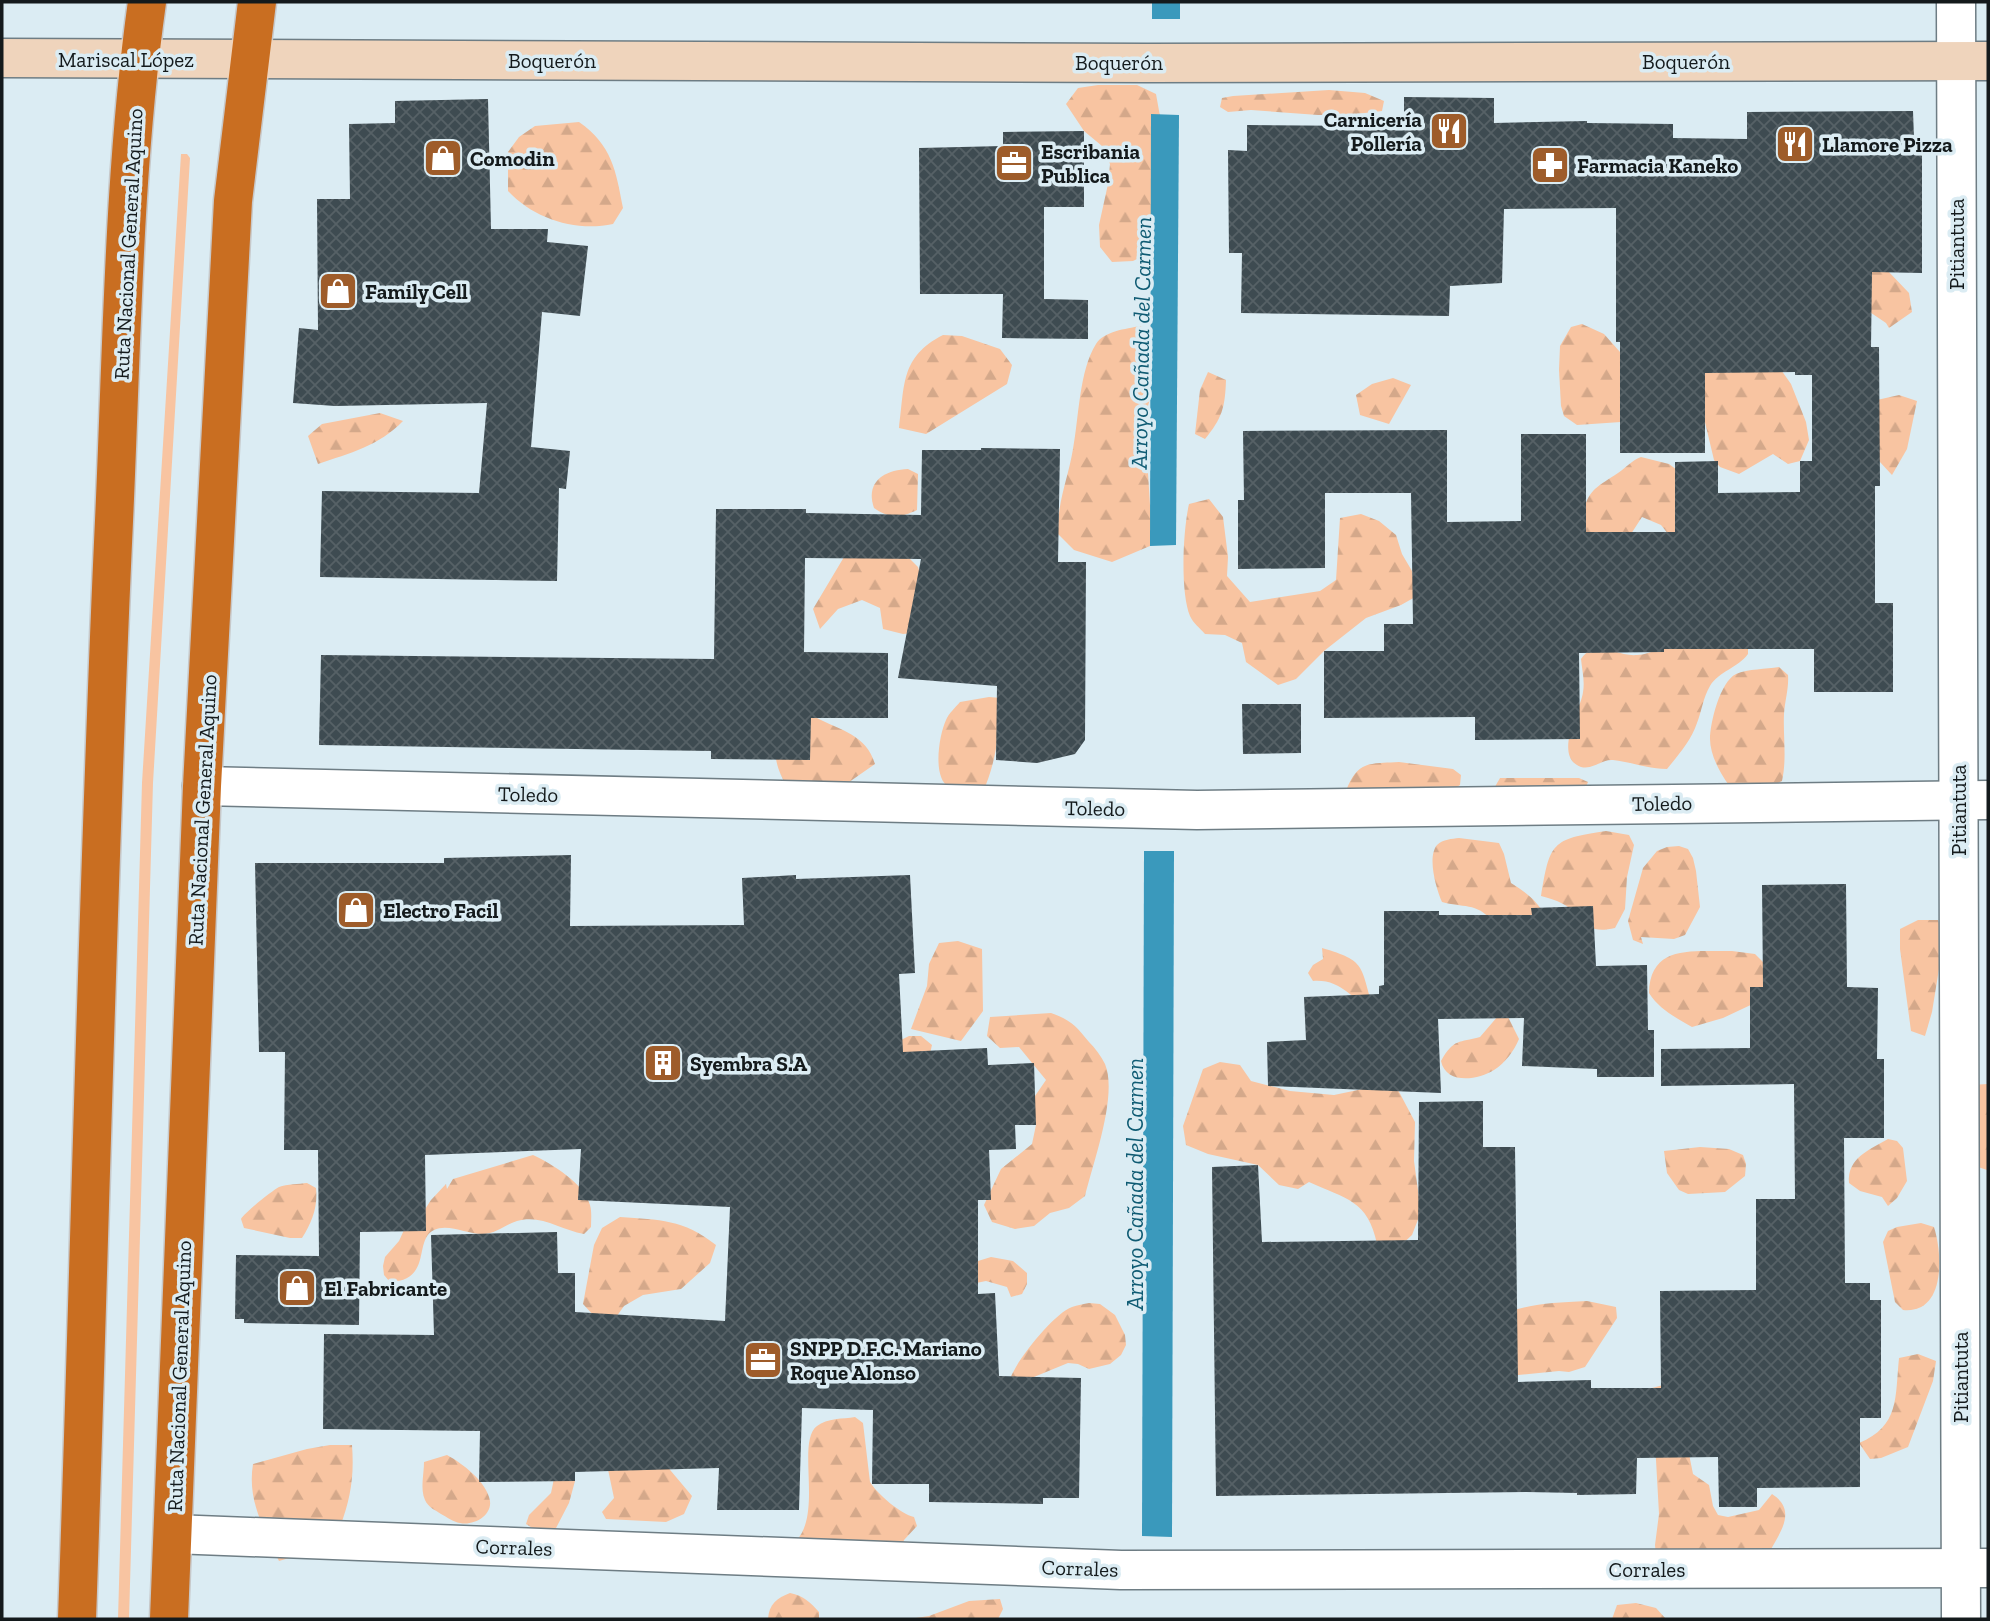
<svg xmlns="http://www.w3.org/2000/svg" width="1990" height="1621" viewBox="0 0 1990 1621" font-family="'Zilla Slab',serif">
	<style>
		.green { fill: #f8c4a1 }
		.forest { fill: url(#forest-firs) }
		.water { fill: #3a99bc }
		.building { fill: url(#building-cross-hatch) }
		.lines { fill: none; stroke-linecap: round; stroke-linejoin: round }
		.street-casing { stroke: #6e7d84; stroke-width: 41 }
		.secondary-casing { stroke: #6e7d84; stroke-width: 41 }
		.highway-casing { stroke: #c7c8c9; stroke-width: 41 }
		.street { stroke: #fff; stroke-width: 38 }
		.secondary { stroke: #efd4bc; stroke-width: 38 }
		.highway { stroke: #c96e21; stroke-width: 38 }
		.labels { text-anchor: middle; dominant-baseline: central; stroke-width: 7; stroke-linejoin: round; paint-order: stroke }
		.street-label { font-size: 21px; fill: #141a1c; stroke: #dbecf3 }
		.poi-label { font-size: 21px; font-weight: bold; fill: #141a1c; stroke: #dbecf3; text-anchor: start }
		.water-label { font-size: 23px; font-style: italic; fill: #0f5b73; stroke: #dbecf3 }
	</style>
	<defs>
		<pattern id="forest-firs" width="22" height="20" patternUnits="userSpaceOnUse" patternTransform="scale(1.75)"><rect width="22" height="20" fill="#f8c4a1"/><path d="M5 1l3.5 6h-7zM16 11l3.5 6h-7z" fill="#d4a88a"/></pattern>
		<pattern id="building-cross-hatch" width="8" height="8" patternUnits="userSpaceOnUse" patternTransform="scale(1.75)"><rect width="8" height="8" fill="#3e4b51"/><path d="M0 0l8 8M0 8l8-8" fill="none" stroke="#566166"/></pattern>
	</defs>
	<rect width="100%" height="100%" fill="#dbecf3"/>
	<polygon class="green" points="181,154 187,154 190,158 153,783 129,1619 118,1619 142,783"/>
	<g class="forest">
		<polygon points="1098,85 1137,85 1156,94 1163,133 1159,203 1147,254 1133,261 1112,262 1100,247 1099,225 1108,184 1110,164 1102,146 1084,131 1066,104 1078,88"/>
		<polygon points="1329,90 1365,93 1384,101 1382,111 1348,115 1318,115 1251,110 1228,112 1220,107 1222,98 1233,96"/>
		<path d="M579 122C612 145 616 171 623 208L613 224C576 232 534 219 508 191V152L519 137 535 126Z"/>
		<polygon points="1843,269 1887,270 1909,293 1912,312 1889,328 1886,323 1849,298"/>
		<polygon points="1582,324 1604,334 1620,352 1621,422 1577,425 1564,416 1561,406 1559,370 1560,346 1571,327"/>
		<path d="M1140 326 1158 336 1162 354 1141 432 1148 473 1152 537 1150 546 1112 562 1074 550 1058 534C1057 502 1068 479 1073 449 1079 418 1079 371 1096 344 1104 331 1126 329 1140 326Z"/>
		<path d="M943 335 962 336 1000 349 1012 365 1007 384 926 434 899 428C905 385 900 357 943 335Z"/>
		<polygon points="1721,336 1779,367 1791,384 1806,422 1809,440 1800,461 1788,464 1773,454 1739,474 1720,467 1714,460 1694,376"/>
		<path d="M1208 372 1226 380C1225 408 1222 418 1205 439L1195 434 1200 390Z"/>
		<polygon points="1393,378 1411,385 1389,424 1360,415 1356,395 1372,384"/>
		<polygon points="1899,395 1917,401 1907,449 1892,475 1879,461 1877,400"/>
		<path d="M380 413 403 421C379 446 350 453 318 464L308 436 322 424Z"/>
		<path d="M1641 457 1669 464 1677 470 1681 550 1661 525 1642 517 1592 594 1583 519C1585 491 1597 487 1618 473 1627 467 1631 461 1641 457Z"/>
		<path d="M908 469 918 474 917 510C900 518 890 519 874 508 865 482 884 470 908 469Z"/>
		<path d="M1209 499 1223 517 1228 557 1227 576 1250 602 1320 591 1336 580 1340 518 1361 514 1379 521 1396 535 1402 554 1412 571 1417 596 1401 605 1366 618 1324 651 1296 679 1278 685 1246 662 1242 643 1225 635 1205 634C1200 628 1193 623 1190 616 1180 592 1183 530 1189 504Z"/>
		<polygon points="902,551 918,567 924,586 923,632 903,634 883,629 880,608 862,600 838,609 820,629 813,609 844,557"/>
		<path d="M1673 639 1748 644V654C1738 668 1719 671 1710 686 1703 698 1702 710 1697 723 1691 741 1679 754 1667 769 1648 769 1631 762 1613 760 1602 759 1593 770 1581 767 1552 756 1581 710 1583 692 1585 681 1582 670 1581 659 1598 635 1613 657 1637 655 1652 654 1661 648 1673 639Z"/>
		<path d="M1779 667 1788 675C1789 688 1785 700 1784 714 1783 737 1787 758 1782 781L1771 786 1732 789C1722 777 1710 756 1710 739 1710 723 1720 682 1736 674 1748 669 1766 669 1779 667Z"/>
		<path d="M989 697 1001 698C1000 730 996 764 982 794 972 792 958 791 949 787 932 778 939 735 946 720 949 713 955 708 960 702Z"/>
		<path d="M815 717C841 731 866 734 875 764L842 787 788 789C772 759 773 753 783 721Z"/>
		<path d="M1399 762 1453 769 1461 775 1460 785 1452 790 1346 791C1358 760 1369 764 1399 762Z"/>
		<polygon points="1500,778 1579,778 1588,782 1584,791 1492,792"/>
		<path d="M1606 831 1629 835 1634 845 1627 877 1625 909 1615 928C1582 936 1584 915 1563 904 1556 900 1548 898 1541 896 1550 843 1551 839 1606 831Z"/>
		<path d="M1459 838 1499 843 1504 854 1511 883C1525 892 1537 900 1545 916L1492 921C1477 902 1462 908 1442 902 1436 888 1427 857 1437 845 1443 839 1452 839 1459 838Z"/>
		<polygon points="1679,846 1688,849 1693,858 1696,871 1700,907 1685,935 1674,939 1641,937 1643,944 1633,940 1628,921 1643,868 1657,851 1667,847"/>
		<polygon points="1918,920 1938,920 1944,938 1932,1012 1925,1036 1911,1031 1900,949 1900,929"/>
		<polygon points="958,941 982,949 983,1011 961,1041 911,1029 927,986 929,964 939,943"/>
		<path d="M1322 948C1367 961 1360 966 1373 1007 1349 1000 1343 979 1313 981L1308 973 1313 965 1323 959Z"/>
		<path d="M1732 951 1755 954 1763 962 1765 982 1757 1002 1723 1018 1692 1027C1675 1017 1660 1010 1649 993 1650 943 1695 952 1732 951Z"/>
		<path d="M1504 1009 1519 1039C1514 1051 1505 1063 1494 1070 1478 1080 1446 1085 1441 1061 1454 1038 1459 1043 1480 1037Z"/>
		<path d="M1051 1013C1071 1020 1076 1026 1089 1042 1095 1048 1101 1056 1105 1064 1118 1095 1093 1163 1085 1196L1069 1208 1050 1213 1034 1226 1015 1229 992 1222 984 1205 1001 1169 1032 1144 1036 1125 1034 1116 1035 1096 1046 1080 1019 1047 1000 1048 987 1036 990 1017Z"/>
		<polygon points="909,1036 921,1036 932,1045 927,1066 891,1045"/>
		<path d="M1220 1062 1240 1065 1251 1081 1290 1091 1334 1095 1377 1086 1397 1088 1415 1122 1414 1161 1419 1198V1217L1412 1235 1399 1247 1377 1244C1368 1200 1346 1199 1309 1182L1298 1189 1279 1185 1258 1165 1208 1154 1186 1145 1183 1126 1203 1069Z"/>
		<polygon points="1988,1084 1988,1169 1987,1170 1960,1161 1970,1085"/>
		<path d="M1888 1139 1897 1141 1903 1148 1907 1181 1897 1198 1888 1206 1882 1197 1860 1191 1849 1183C1847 1158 1869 1150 1888 1139Z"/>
		<polygon points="1700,1147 1729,1149 1743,1155 1746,1164 1745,1176 1725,1192 1688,1194 1679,1190 1667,1173 1664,1151"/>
		<path d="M533 1155C552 1164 584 1183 590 1205 592 1212 591 1220 591 1227L584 1234C561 1230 541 1214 517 1221 504 1225 496 1234 482 1234 467 1234 448 1223 434 1230 413 1240 433 1280 390 1282L384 1275 383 1266 385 1257 399 1241 404 1230 420 1217 431 1200 446 1184 447 1189 453 1179Z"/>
		<path d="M307 1183 316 1188C318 1207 312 1222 302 1238H290L244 1228 241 1219C244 1213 273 1190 279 1187 287 1184 299 1184 307 1183Z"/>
		<path d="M620 1217C660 1220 683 1219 716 1245L710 1263 681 1289 643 1295 624 1306 607 1330 583 1304 594 1245 602 1228Z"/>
		<path d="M1921 1223 1934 1227C1943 1256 1945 1314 1903 1310L1895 1302 1883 1242 1888 1231 1897 1227Z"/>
		<polygon points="991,1257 1013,1261 1027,1273 1027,1284 1022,1294 1011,1297 1007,1287 986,1281 932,1292 978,1261"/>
		<path d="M1587 1301 1616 1307 1617 1318 1585 1367 1569 1372 1559 1371 1497 1377 1490 1319C1528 1303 1547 1303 1587 1301Z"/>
		<path d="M1089 1303 1100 1304 1115 1315 1125 1335 1126 1345 1121 1355 1110 1364 1089 1369 1078 1364 1068 1363 1029 1379 1009 1383C1012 1365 1054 1313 1072 1307 1077 1305 1084 1304 1089 1303Z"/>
		<path d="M1918 1354 1936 1361 1933 1381 1908 1447 1881 1458 1870 1459 1859 1443C1900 1426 1895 1397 1899 1358Z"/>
		<path d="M1663 1385 1689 1454 1693 1474 1709 1485 1713 1506 1718 1515 1728 1517 1759 1510 1772 1494C1797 1510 1781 1531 1770 1551L1656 1555 1655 1545 1659 1514 1652 1388Z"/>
		<path d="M855 1417 863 1423 870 1482C877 1494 901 1514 914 1517L917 1526 904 1540 898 1558 796 1541C823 1513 796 1442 817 1426 827 1418 843 1419 855 1417Z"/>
		<path d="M330 1445H352C355 1485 348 1508 333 1545L279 1561C264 1528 247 1501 253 1464L307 1449Z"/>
		<polygon points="655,1452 692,1496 684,1514 666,1522 606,1519 602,1512 614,1498 606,1460"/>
		<path d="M447 1455C462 1463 487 1482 490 1501 492 1516 473 1526 460 1523 453 1522 447 1517 441 1514 435 1510 428 1507 425 1500 420 1489 424 1474 424 1462Z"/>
		<polygon points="555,1474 575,1481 569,1503 555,1530 534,1529 526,1524 529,1515 551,1493"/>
		<path d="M790 1593C804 1596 810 1602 819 1612V1619H768C769 1604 777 1598 790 1593Z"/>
		<polygon points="1000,1599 1003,1609 998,1619 909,1619 929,1616 969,1601"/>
		<polygon points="1636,1603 1656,1608 1666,1619 1612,1619 1617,1605"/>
	</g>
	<g class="water">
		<rect x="1152" y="2" width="28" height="17"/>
		<polygon points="1151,114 1179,115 1176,545 1150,546"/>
		<polygon points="1144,851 1174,851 1172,1537 1142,1536"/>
	</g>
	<g class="building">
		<polygon points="1404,97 1494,98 1494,123 1587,121 1587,123 1673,124 1673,138 1747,139 1747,112 1913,111 1914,138 1922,138 1922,273 1872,272 1871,347 1879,347 1880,486 1875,486 1875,603 1893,603 1893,692 1814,692 1814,649 1664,649 1664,652 1579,653 1580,739 1475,740 1475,717 1324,718 1324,651 1384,651 1384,624 1413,624 1411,493 1325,493 1325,568 1238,569 1238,500 1244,500 1243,431 1447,430 1447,522 1521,521 1521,434 1586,434 1586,532 1675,532 1675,462 1718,461 1718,493 1800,492 1800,461 1812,461 1812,375 1795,375 1795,372 1705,373 1705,453 1620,453 1620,342 1616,342 1616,208 1504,209 1502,283 1450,286 1449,316 1241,313 1242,253 1229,253 1228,150 1247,151 1247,125 1368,126 1368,115 1404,115"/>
		<polygon points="488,99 491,229 548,229 547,242 588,246 580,316 542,312 531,447 570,451 566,489 559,488 557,581 320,577 322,491 479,493 487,403 335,406 293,403 299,328 318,330 317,199 350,199 349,124 395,123 395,101"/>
		<polygon points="1084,131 1084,207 1044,207 1044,299 1088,300 1088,339 1002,338 1003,294 920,294 919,148 1003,146 1003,132"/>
		<polygon points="981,448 1060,449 1058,562 1086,562 1085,740 1075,754 1037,763 996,760 997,686 898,678 921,559 805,558 804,652 888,653 888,718 811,718 810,760 711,759 711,751 319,745 321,655 714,659 716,509 806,509 806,513 921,515 922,450 981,450"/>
		<polygon points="1242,704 1301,704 1301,753 1243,754"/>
		<polygon points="571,855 570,926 744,925 742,878 796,875 796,879 910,875 915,973 899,974 903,1052 987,1048 988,1065 1034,1063 1036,1125 1015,1125 1016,1149 989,1150 991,1200 978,1200 978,1294 995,1293 999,1376 1081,1378 1079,1498 1043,1498 1043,1504 929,1502 929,1484 872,1484 873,1410 802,1408 799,1510 717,1510 719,1468 575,1472 575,1481 479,1482 480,1431 323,1429 324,1334 434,1335 431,1235 557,1232 558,1273 575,1273 575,1312 725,1321 730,1207 578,1200 581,1149 425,1155 426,1231 360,1232 359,1325 244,1323 244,1319 235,1319 236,1255 319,1256 318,1150 284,1150 285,1052 259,1052 255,863 444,863 444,858"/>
		<polygon points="1846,884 1847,987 1878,988 1877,1059 1884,1059 1884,1138 1844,1138 1845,1283 1870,1283 1870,1300 1881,1300 1881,1418 1860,1418 1860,1487 1757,1488 1757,1507 1719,1507 1718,1457 1637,1458 1636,1494 1577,1495 1577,1493 1526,1492 1216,1496 1212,1167 1258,1165 1262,1242 1418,1240 1419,1102 1483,1101 1483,1147 1515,1147 1518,1382 1591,1380 1591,1388 1661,1388 1660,1291 1756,1290 1756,1199 1795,1199 1794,1084 1661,1086 1661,1049 1750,1048 1750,987 1763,987 1762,885"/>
		<polygon points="1593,906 1596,966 1647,965 1648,1030 1654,1030 1654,1077 1597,1077 1597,1069 1522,1066 1524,1018 1438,1019 1441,1093 1268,1086 1267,1042 1306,1040 1304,997 1379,994 1379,986 1384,985 1384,911 1439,911 1439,915 1532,915 1531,908"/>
	</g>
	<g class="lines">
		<g class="street-casing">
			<g id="street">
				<polyline points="1956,2 1961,1619"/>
				<polyline points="202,786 1197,810 1988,800"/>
				<polyline points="173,1534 1121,1570 1988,1568"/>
			</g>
		</g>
		<g class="secondary-casing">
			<polyline id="secondary" points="2,58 1147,63 1988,61"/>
		</g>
		<g class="highway-casing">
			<g id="highway">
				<path d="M77 1619C90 1253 97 887 114 521 122 348 123 173 147 2"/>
				<polyline points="169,1619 202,786 233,201 257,2"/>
			</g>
		</g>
		<use href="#street" class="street"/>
		<use href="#secondary" class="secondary"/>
		<use href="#highway" class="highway"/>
	</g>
	<defs>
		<g id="restaurant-square" transform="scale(2.0125)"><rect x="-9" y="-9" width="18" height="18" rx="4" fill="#9e5c2a" stroke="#dbecf3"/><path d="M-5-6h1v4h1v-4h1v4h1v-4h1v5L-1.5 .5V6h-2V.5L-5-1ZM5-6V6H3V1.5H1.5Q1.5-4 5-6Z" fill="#fff"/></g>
		<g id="shop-square" transform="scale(2.0125)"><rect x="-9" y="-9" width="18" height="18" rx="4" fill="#9e5c2a" stroke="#dbecf3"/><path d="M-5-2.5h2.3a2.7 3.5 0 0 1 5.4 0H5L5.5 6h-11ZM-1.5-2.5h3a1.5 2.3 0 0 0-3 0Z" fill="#fff"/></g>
		<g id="office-square" transform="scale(2.0125)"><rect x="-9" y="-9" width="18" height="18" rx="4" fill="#9e5c2a" stroke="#dbecf3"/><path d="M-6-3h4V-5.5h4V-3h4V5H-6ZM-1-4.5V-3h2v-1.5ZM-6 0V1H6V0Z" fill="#fff"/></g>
		<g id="pharmacy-square" transform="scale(2.0125)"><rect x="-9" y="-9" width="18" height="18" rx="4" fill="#9e5c2a" stroke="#dbecf3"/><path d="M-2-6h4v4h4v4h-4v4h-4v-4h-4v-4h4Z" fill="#fff"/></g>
		<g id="building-square" transform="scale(2.0125)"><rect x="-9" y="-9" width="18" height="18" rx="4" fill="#9e5c2a" stroke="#dbecf3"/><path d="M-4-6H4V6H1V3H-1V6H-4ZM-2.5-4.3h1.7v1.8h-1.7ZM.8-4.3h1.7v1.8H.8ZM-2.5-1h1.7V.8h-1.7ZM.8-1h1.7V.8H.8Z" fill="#fff"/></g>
	</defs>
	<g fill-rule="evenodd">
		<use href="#restaurant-square" x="1449" y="131"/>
		<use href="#restaurant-square" x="1795" y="144"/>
		<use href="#shop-square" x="443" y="158"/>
		<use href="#office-square" x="1014" y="163"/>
		<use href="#pharmacy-square" x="1550" y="165"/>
		<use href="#shop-square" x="338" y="291"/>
		<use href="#shop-square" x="356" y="910"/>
		<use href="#building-square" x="663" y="1063"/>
		<use href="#shop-square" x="297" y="1288"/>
		<use href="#office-square" x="763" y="1360"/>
	</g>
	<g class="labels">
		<g class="street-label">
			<text x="126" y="59">Mariscal López</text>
			<text x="552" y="60">Boquerón</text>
			<text x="1686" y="61">Boquerón</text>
			<text x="1119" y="62">Boquerón</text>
			<text transform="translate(128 244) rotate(-87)">Ruta Nacional General Aquino</text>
			<text transform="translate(1956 244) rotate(-90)">Pitiantuta</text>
			<text transform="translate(528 794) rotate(1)">Toledo</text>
			<text transform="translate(1662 803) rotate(-1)">Toledo</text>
			<text transform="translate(1095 808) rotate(1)">Toledo</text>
			<text transform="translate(202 810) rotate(-87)">Ruta Nacional General Aquino</text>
			<text transform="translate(1958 810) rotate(-90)">Pitiantuta</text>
			<text transform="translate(179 1376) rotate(-88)">Ruta Nacional General Aquino</text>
			<text transform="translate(1960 1377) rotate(-90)">Pitiantuta</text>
			<text transform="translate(514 1547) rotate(2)">Corrales</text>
			<text transform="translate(1080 1568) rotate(2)">Corrales</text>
			<text x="1647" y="1569">Corrales</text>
		</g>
		<g class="poi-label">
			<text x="1422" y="119" text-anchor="end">Carnicería<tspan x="1422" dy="24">Pollería</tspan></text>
			<text x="1822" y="144">Llamore Pizza</text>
			<text x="1041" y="151">Escribania<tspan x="1041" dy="24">Publica</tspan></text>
			<text x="470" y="158">Comodin</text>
			<text x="1577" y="165">Farmacia Kaneko</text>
			<text x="365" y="291">Family Cell</text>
			<text x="383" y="910">Electro Facil</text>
			<text x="690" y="1063">Syembra S.A</text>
			<text x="324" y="1288">El Fabricante</text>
			<text x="790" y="1348">SNPP D.F.C. Mariano<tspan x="790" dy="24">Roque Alonso</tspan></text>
		</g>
		<g class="water-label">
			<text transform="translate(1141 343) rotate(-89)">Arroyo Cañada del Carmen</text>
			<text transform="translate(1135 1184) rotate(-90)">Arroyo Cañada del Carmen</text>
		</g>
	</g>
	<rect width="1990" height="1621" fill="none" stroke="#141a1c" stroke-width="7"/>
</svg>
